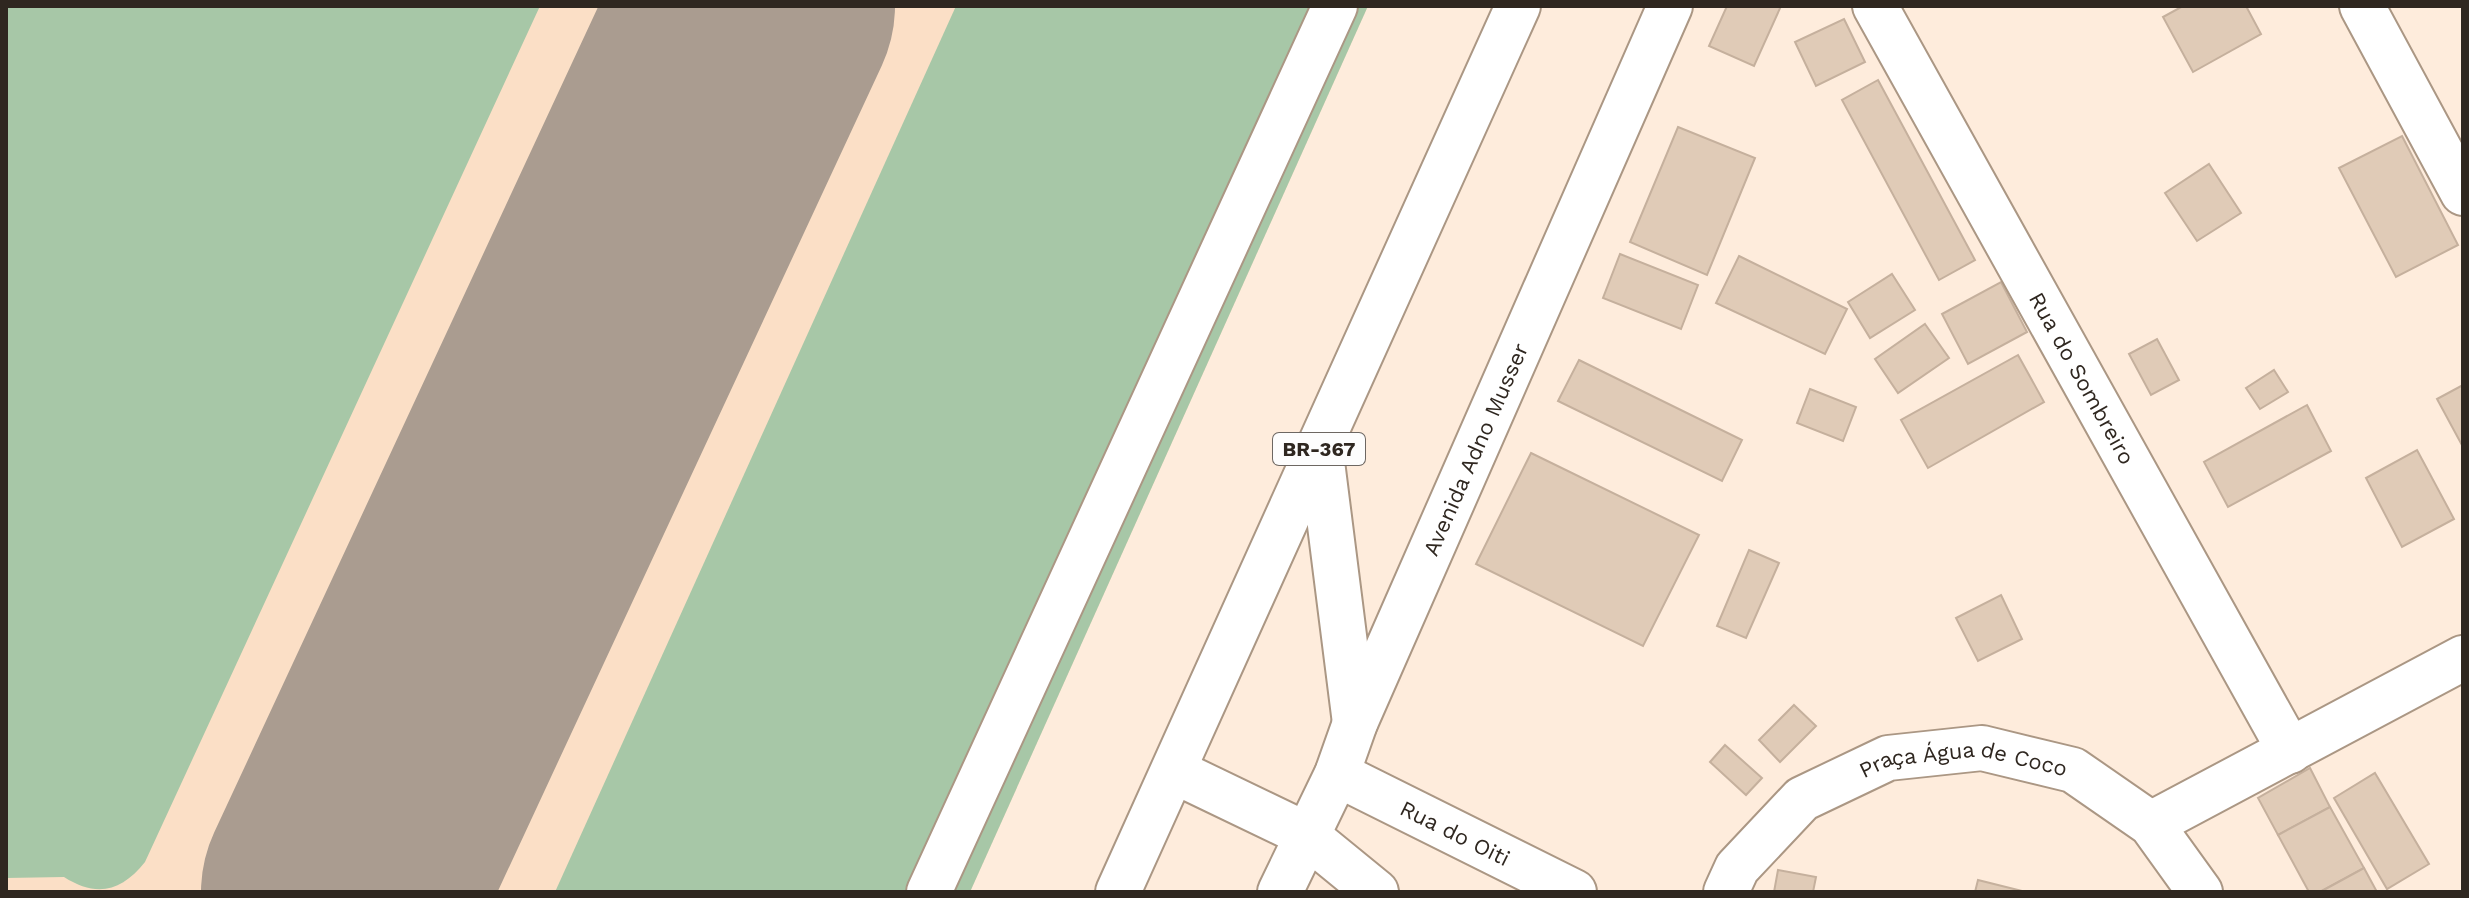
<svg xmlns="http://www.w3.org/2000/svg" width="2469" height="898" viewBox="0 0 2469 898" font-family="'Work Sans',sans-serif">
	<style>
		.built { fill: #fbdfc6 }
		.green { fill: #a7c7a7 }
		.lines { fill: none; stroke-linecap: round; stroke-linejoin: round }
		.runway { stroke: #aa9c90; stroke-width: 282 }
		.building { fill: #e0cbb7; stroke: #c5b09d; stroke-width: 2 }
		.minor-casing { stroke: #ab9784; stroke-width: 48 }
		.major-casing { stroke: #ab9784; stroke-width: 48 }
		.minor { stroke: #fff; stroke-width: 44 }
		.major { stroke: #fff; stroke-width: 44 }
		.labels { text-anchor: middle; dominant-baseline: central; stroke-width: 6; stroke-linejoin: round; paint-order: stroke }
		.shield { fill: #fdfdfd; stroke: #6d6762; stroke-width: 2 }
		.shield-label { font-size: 20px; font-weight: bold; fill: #2f2720 }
		.street-label { font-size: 22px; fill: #2f2720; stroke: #fdfdfd }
	</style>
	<rect width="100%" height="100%" fill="#feecdc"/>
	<polygon class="built" points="6,6 1368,6 970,892 6,892"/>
	<g class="green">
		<path d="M6 6H540L145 862C122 891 97 898 64 877L6 878Z"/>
		<polygon points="956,6 1368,6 970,892 555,892"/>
	</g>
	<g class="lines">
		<polyline class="runway" points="342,892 754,6"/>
	</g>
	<g class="building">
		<polygon points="1727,6 1781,6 1754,66 1709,46"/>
		<polygon points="2183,6 2246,6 2261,34 2193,72 2163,17"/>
		<polygon points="1844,19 1865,62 1816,86 1795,42"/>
		<polygon points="1878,80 1975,260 1939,280 1842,100"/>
		<polygon points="1678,127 1755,158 1707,275 1630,242"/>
		<polygon points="2402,136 2458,245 2396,277 2339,168"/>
		<polygon points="2209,164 2241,213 2197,241 2165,193"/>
		<polygon points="1620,254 1698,285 1681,329 1603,298"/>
		<polygon points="1739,256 1847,309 1825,354 1716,303"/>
		<polygon points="1892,274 1915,310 1870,338 1848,302"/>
		<polygon points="2001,282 2027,332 1968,364 1942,314"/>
		<polygon points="1925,324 1949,358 1898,393 1875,359"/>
		<polygon points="2157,339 2179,380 2151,395 2129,354"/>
		<polygon points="2018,355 2044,402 1928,468 1901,420"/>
		<polygon points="1579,360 1742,440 1722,481 1558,401"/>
		<polygon points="2274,370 2288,392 2260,409 2246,388"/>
		<polygon points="2463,385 2463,447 2437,399"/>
		<polygon points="1810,389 1856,407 1843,441 1797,423"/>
		<polygon points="2307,405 2331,451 2228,507 2204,462"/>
		<polygon points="2417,450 2454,519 2402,547 2366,478"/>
		<polygon points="1531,453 1699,535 1643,646 1476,564"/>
		<polygon points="1749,550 1779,563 1746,638 1717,626"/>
		<polygon points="2001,595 2022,639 1978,661 1956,618"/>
		<polygon points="1794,705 1816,726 1780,762 1759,740"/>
		<polygon points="1725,745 1762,778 1746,795 1710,762"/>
		<polygon points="2310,768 2330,807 2278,835 2258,798"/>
		<polygon points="2375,773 2429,864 2387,889 2334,798"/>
		<polygon points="2330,807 2364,868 2320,892 2309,892 2278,835"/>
		<polygon points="2364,868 2377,892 2320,892"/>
		<polygon points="1778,870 1816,877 1813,892 1774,892"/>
		<polygon points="1978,880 2026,892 1975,892"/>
	</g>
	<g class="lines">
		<g class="minor-casing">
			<g id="minor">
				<path id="s1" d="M1875 6 2290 751"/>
				<polyline points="2362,6 2463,193"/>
				<polyline points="1320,446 1355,723"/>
				<polyline points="1174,771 1305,834 1376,892"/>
				<path id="s2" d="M1337 774 1574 892"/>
				<polyline points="2151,824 2463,658"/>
				<polyline points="929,892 1335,6"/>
				<path id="s3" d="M1280 892 1337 774 1355 723 1670 6"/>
				<path id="s4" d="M1726 892 1737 868 1802 799 1888 758 1982 748 2073 770 2151 824 2200 892"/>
			</g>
		</g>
		<g class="major-casing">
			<polyline id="major" points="1118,892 1518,6"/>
		</g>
		<use href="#minor" class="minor"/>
		<use href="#major" class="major"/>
	</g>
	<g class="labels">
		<rect class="shield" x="1273" y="433" width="92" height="32" rx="6"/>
		<g class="shield-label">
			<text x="1319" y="449">BR-367</text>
		</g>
		<g class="street-label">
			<text stroke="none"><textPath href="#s1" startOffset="426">Rua do Sombreiro</textPath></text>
			<text stroke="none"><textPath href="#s3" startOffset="484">Avenida Adno Musser</textPath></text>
			<text stroke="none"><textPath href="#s4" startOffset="292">Praça Água de Coco</textPath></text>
			<text stroke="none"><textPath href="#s2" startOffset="132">Rua do Oiti</textPath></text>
		</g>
	</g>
	<rect width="2469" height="898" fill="none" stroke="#2f2720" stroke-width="16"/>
</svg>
